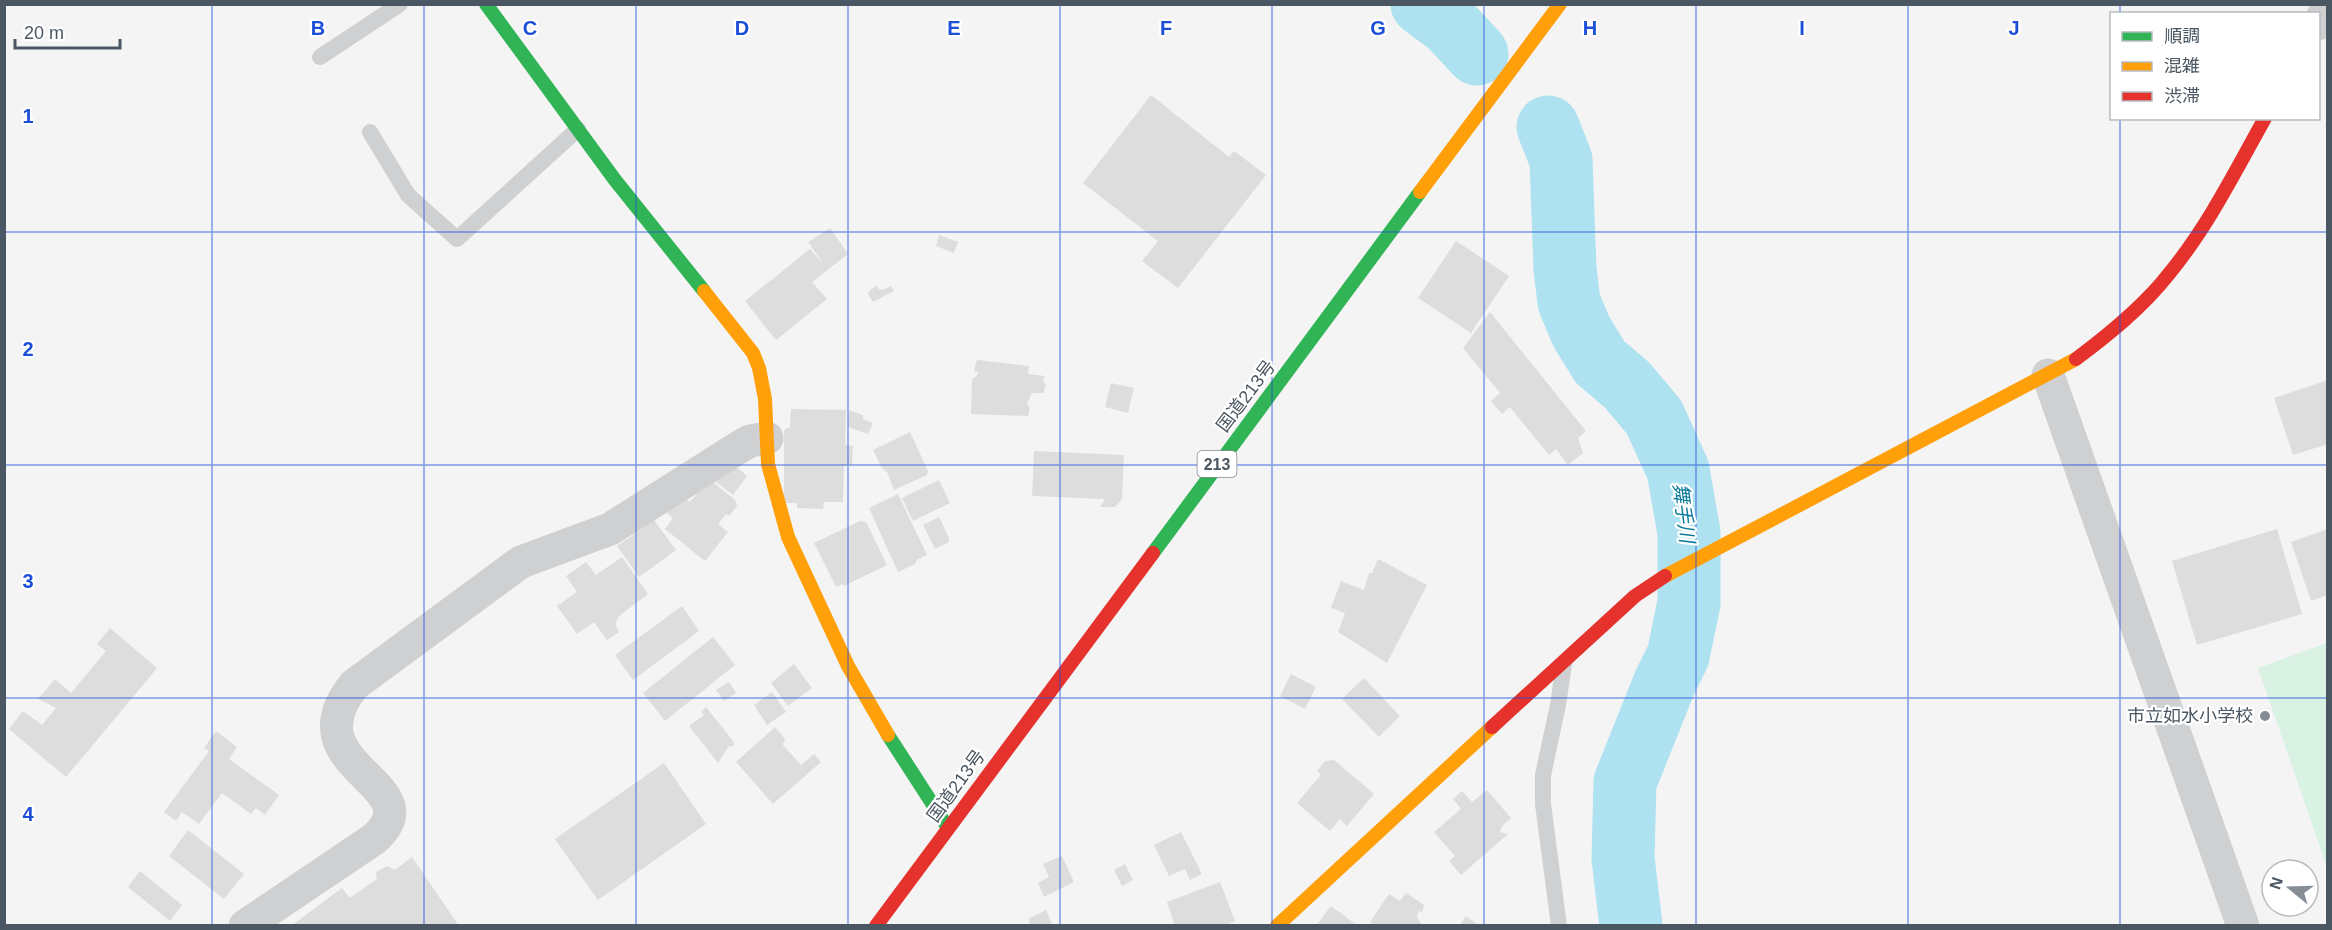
<svg xmlns="http://www.w3.org/2000/svg" width="2332" height="930" viewBox="0 0 2332 930" font-family="Helvetica,'Noto Sans JP',sans-serif">
	<style>
		.green { fill: #d9f2e3 }
		.lines { fill: none; stroke-linecap: round; stroke-linejoin: round }
		.river { stroke: #aee2f0; stroke-width: 63 }
		.building { fill: #ddddde }
		.lane { stroke: #ced0d2; stroke-width: 16 }
		.street { stroke: #ced0d2; stroke-width: 33 }
		.fast { stroke: #30b455; stroke-width: 14 }
		.slow { stroke: #ff9f0a; stroke-width: 14 }
		.jam { stroke: #e5322d; stroke-width: 14 }
		.grid { fill: none; stroke: #1d4ed8; stroke-width: 1.5; stroke-opacity: 0.55 }
		.poi-dot { fill: #868d94; stroke: #fff; stroke-width: 2 }
		.labels { text-anchor: middle; dominant-baseline: central; stroke-width: 4.5; stroke-linejoin: round; paint-order: stroke }
		.shield { fill: #fff; stroke: #808990; stroke-width: 1.5 }
		.shield-label { font-size: 16px; font-weight: bold; fill: #4a5661 }
		.street-label { font-size: 18px; fill: #4a5661; stroke: #fff }
		.poi-label { font-size: 18px; fill: #4a5661; stroke: #fff; text-anchor: end }
		.water-label { font-size: 20px; font-style: italic; fill: #0c7c9b; stroke: #fff }
		.grid-label { font-size: 20px; text-anchor: middle; font-weight: bold; fill: #1d4ed8; stroke: #fff; stroke-width: 4.5; stroke-linejoin: round; paint-order: stroke }
	</style>
	<rect width="100%" height="100%" fill="#f4f4f4"/>
	<polygon class="green" points="2327,643 2328,643 2327,867 2258,668"/>
	<g class="lines">
		<g class="river">
			<polyline points="1422,4 1450,25 1477,54"/>
			<polyline points="1548,127 1561,160 1565,269 1569,302 1581,331 1600,362 1627,385 1654,417 1678,470 1689,533 1689,603 1678,656 1665,682 1625,782 1623,858 1631,926"/>
		</g>
	</g>
	<g class="building">
		<polygon points="1151,95 1229,157 1234,151 1266,175 1178,288 1142,261 1158,241 1083,183"/>
		<polygon points="830,228 848,254 812,282 827,299 776,340 745,301 810,249 824,265 808,242"/>
		<polygon points="939,235 958,242 954,253 936,246"/>
		<polygon points="1456,241 1509,276 1471,333 1418,298"/>
		<polygon points="877,285 877,288 882,290 891,286 894,291 873,302 868,294 870,290"/>
		<polygon points="1490,312 1586,431 1578,438 1583,453 1568,465 1556,449 1549,455 1510,407 1502,414 1491,401 1500,393 1463,348"/>
		<polygon points="977,360 1029,366 1028,374 1045,376 1043,381 1046,385 1043,393 1032,393 1027,404 1030,408 1028,416 971,414 972,379 976,377 978,372 974,371"/>
		<polygon points="2328,380 2328,444 2293,455 2274,398"/>
		<polygon points="1111,383 1134,388 1128,413 1105,407"/>
		<polygon points="791,409 846,410 845,445 853,446 852,465 844,465 843,502 824,502 823,509 797,508 797,503 784,503 784,430 790,427"/>
		<polygon points="849,410 863,415 863,419 873,423 868,434 848,427"/>
		<polygon points="910,432 928,471 927,475 894,490 887,472 882,468 873,450"/>
		<polygon points="1034,451 1124,455 1122,499 1115,507 1100,507 1105,499 1032,496"/>
		<polygon points="732,463 747,476 733,495 716,482"/>
		<polygon points="709,479 735,500 737,506 729,516 726,514 718,524 728,532 705,561 665,529 673,518 665,511 679,493 690,502"/>
		<polygon points="939,480 950,503 913,521 902,498"/>
		<polygon points="898,494 927,555 917,560 915,564 898,572 869,508"/>
		<polygon points="939,517 949,538 949,542 935,549 923,525"/>
		<polygon points="654,520 676,550 639,577 617,546"/>
		<polygon points="860,521 866,522 887,565 844,586 843,584 836,587 814,543"/>
		<polygon points="2277,529 2302,614 2197,645 2172,561"/>
		<polygon points="2328,529 2328,595 2311,601 2291,542"/>
		<polygon points="622,557 648,594 619,616 615,624 619,632 607,640 594,622 577,634 557,606 577,592 566,576 586,562 596,575"/>
		<polygon points="1378,559 1427,585 1387,663 1338,632 1345,613 1331,608 1341,581 1364,590 1369,573 1372,573"/>
		<polygon points="682,606 699,631 633,680 615,655"/>
		<polygon points="110,628 157,668 66,777 9,729 23,711 42,725 56,708 38,699 55,679 71,693 106,651 97,644"/>
		<polygon points="713,637 735,665 665,721 643,693"/>
		<polygon points="794,664 812,688 788,706 771,683"/>
		<polygon points="1291,674 1316,687 1305,709 1280,696"/>
		<polygon points="1364,678 1400,716 1379,737 1342,699"/>
		<polygon points="729,682 736,693 724,701 716,690"/>
		<polygon points="772,692 786,712 767,725 754,705"/>
		<polygon points="706,707 733,741 734,746 729,746 718,763 689,726 704,715 701,712"/>
		<polygon points="775,727 785,739 783,745 801,765 814,754 821,762 773,804 736,762"/>
		<polygon points="216,731 237,747 229,759 279,795 265,815 256,808 251,814 222,793 199,824 182,812 176,821 164,812 209,751 204,748"/>
		<polygon points="1334,760 1374,794 1347,826 1340,819 1330,831 1297,803 1321,775 1317,771 1325,761"/>
		<polygon points="664,763 706,824 598,900 555,839"/>
		<polygon points="1487,790 1511,818 1502,826 1500,832 1508,834 1461,875 1449,861 1455,856 1434,832 1461,809 1453,799 1462,791 1472,802"/>
		<polygon points="188,830 244,874 224,899 169,856"/>
		<polygon points="1181,832 1202,874 1190,880 1185,869 1169,876 1154,845"/>
		<polygon points="1062,856 1074,882 1044,897 1038,883 1049,877 1043,864"/>
		<polygon points="412,857 459,926 291,926 342,888 350,898 377,879 376,872 387,866 395,870"/>
		<polygon points="1125,864 1133,880 1122,886 1114,870"/>
		<polygon points="140,871 182,905 170,921 128,887"/>
		<polygon points="1220,882 1235,921 1224,926 1175,926 1167,902"/>
		<polygon points="1406,893 1424,905 1422,912 1418,911 1417,917 1423,926 1375,926 1370,922 1389,894 1400,901"/>
		<polygon points="1331,906 1358,926 1316,926"/>
		<polygon points="1046,910 1053,926 1031,926 1028,919"/>
		<polygon points="1466,916 1480,926 1459,926"/>
	</g>
	<g class="lines">
		<g class="lane">
			<polyline points="320,57 400,4"/>
			<polyline points="370,132 408,195 457,239 578,129"/>
			<polyline points="1559,926 1543,804 1543,775 1558,705 1564,664"/>
		</g>
		<g class="street">
			<polyline points="2318,24 2328,8"/>
			<polyline points="2048,375 2243,926"/>
			<path d="M245 926 374 839C437 784 287 768 354 685L521 562 610 529 741 446 750 441 767 438"/>
		</g>
		<g class="fast">
			<polyline points="486,4 615,180 704,291"/>
			<polyline points="1153,553 1420,192"/>
			<polyline points="888,735 948,828"/>
		</g>
		<g class="slow">
			<polyline points="1420,192 1560,4"/>
			<polyline points="704,291 753,353 759,368 765,399 768,464 788,537 848,666 888,735"/>
			<polyline points="1665,576 2076,359"/>
			<polyline points="1277,926 1492,727"/>
		</g>
		<g class="jam">
			<path d="M2076 359C2108 335 2143 307 2168 275 2207 228 2235 172 2265 118"/>
			<polyline points="1492,727 1635,596 1665,576"/>
			<polyline points="876,926 1153,553"/>
		</g>
	</g>
	<path class="grid" d="M212 4V926M424 4V926M636 4V926M848 4V926M1060 4V926M1272 4V926M1484 4V926M1696 4V926M1908 4V926M2120 4V14M2120 118V926M4 232H2328M4 465H2328M4 698H2328"/>
	<circle class="poi-dot" cx="2265" cy="716" r="6"/>
	<g class="labels">
		<rect class="shield" x="1197.5" y="451" width="39" height="26" rx="4.5"/>
		<g class="shield-label">
			<text x="1217" y="464">213</text>
		</g>
		<g class="street-label">
			<text transform="translate(1246 396) rotate(-53)">国道213号</text>
			<text transform="translate(956 786) rotate(-54)">国道213号</text>
		</g>
		<g class="poi-label">
			<text x="2253" y="716">市立如水小学校</text>
		</g>
		<g class="water-label">
			<text transform="translate(1684 513) rotate(83)">舞手川</text>
		</g>
	</g>
	<g class="grid-label">
		<text x="318" y="35">B</text>
		<text x="530" y="35">C</text>
		<text x="742" y="35">D</text>
		<text x="954" y="35">E</text>
		<text x="1166" y="35">F</text>
		<text x="1378" y="35">G</text>
		<text x="1590" y="35">H</text>
		<text x="1802" y="35">I</text>
		<text x="2014" y="35">J</text>
		<text x="28" y="123">1</text>
		<text x="28" y="356">2</text>
		<text x="28" y="588">3</text>
		<text x="28" y="821">4</text>
	</g>
	<rect width="2332" height="930" fill="none" stroke="#4a5661" stroke-width="12"/>
	<rect x="2110" y="12" width="210" height="108" fill="#ffffff" stroke="#b7bbc0" stroke-width="1.5"/>
	<rect x="2122" y="32" width="30" height="9" fill="#30b455" stroke="#b7bbc0" stroke-width="1.5"/>
	<text x="2164" y="42" font-size="18" fill="#4a5661">順調</text>
	<rect x="2122" y="62" width="30" height="9" fill="#ff9f0a" stroke="#b7bbc0" stroke-width="1.5"/>
	<text x="2164" y="72" font-size="18" fill="#4a5661">混雑</text>
	<rect x="2122" y="92" width="30" height="9" fill="#e5322d" stroke="#b7bbc0" stroke-width="1.5"/>
	<text x="2164" y="102" font-size="18" fill="#4a5661">渋滞</text>
	<g transform="translate(2290 888) rotate(289)"><circle r="28" fill="#ffffff" stroke="#b7bbc0" stroke-width="1.5"/>
	<path d="M0-4.5L10 22L0 15L-10 22Z" fill="#868d94"/>
	<text y="-9" font-size="16" font-weight="bold" text-anchor="middle" fill="#4a5661">N</text>
	</g>
	<path d="M15 39v9h105v-9" fill="none" stroke="#4a5661" stroke-width="3"/>
	<text x="24" y="39" font-size="18" fill="#4a5661" stroke="#ffffff" stroke-width="4.5" paint-order="stroke">20 m</text>
</svg>
